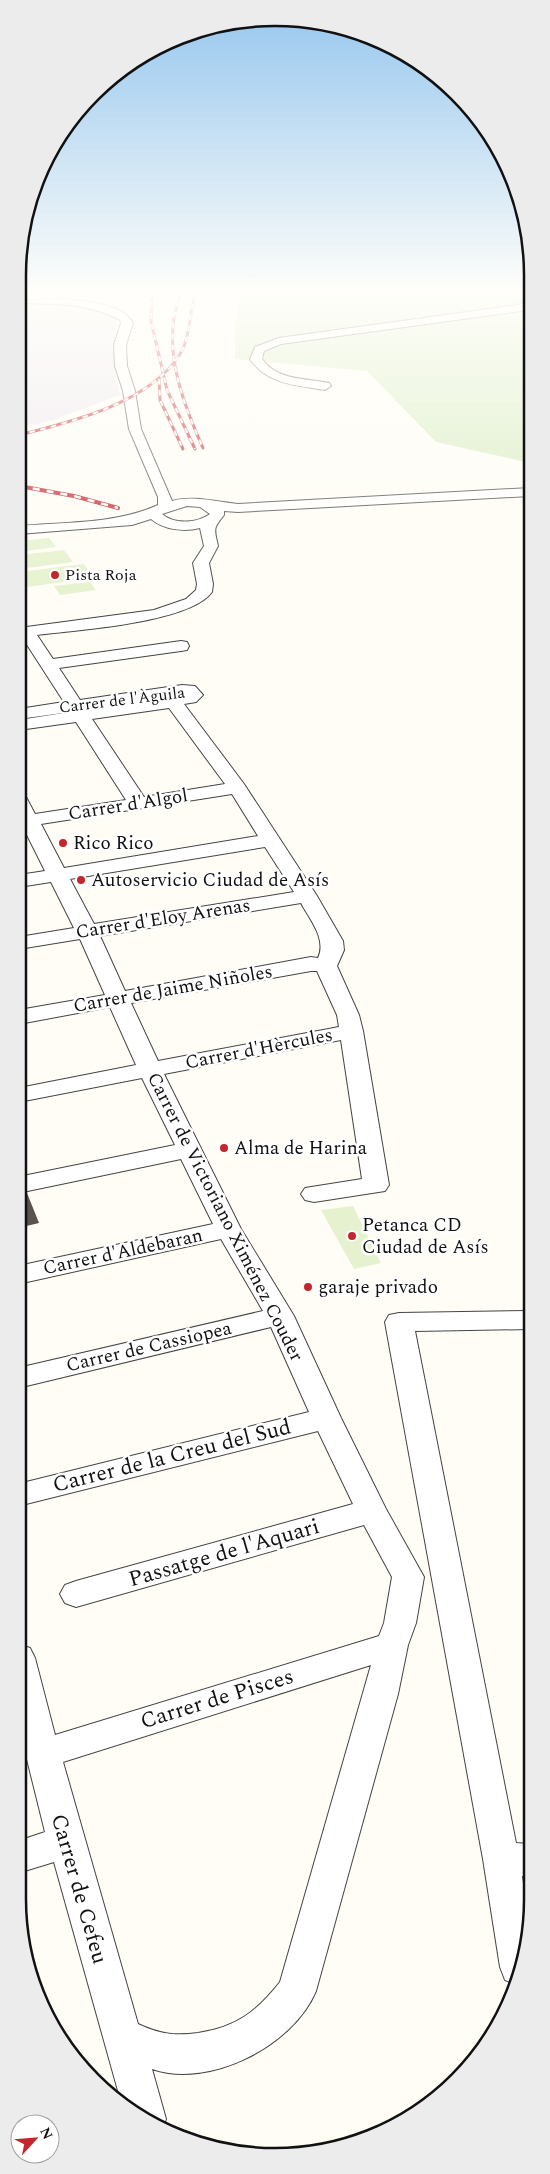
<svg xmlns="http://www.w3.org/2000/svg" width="550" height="2174" viewBox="0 0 550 2174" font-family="Spectral,serif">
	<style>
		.industrial { fill: #eee6ef }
		.green { fill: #d5ebbd }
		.pitch { fill: #e6f2cf }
		.building { fill: #5a524d }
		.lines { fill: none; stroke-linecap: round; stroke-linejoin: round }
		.minor-casing { stroke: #444; stroke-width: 2 }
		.minor { fill: #fff; fill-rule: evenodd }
		.rail-far1-casing { stroke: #c4262e; stroke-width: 3 }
		.rail-casing { stroke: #c4262e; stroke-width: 4 }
		.rail-far1 { stroke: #fff; stroke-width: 2; stroke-dasharray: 5.5; stroke-linecap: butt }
		.rail { stroke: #fff; stroke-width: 2.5; stroke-dasharray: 7; stroke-linecap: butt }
		.minor-bridge-casing { stroke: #444; stroke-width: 13; stroke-linecap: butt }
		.minor-bridge { stroke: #fff; stroke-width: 12 }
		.poi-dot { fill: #c4262e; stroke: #fff; stroke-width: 2 }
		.labels { text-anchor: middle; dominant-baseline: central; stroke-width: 5; stroke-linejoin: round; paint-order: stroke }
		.far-poi-label { font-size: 16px; fill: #111; stroke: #fff; text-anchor: start }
		.far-street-label { font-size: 16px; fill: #111; stroke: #fff }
		.street-label { font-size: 19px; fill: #111; stroke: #fff }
		.poi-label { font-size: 19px; fill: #111; stroke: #fff; text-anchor: start }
		.near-street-label { font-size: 22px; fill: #111; stroke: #fff }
		.rim { fill: none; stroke: #111; stroke-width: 2.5 }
	</style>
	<rect width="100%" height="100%" fill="#fffdf5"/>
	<polygon class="industrial" points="20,291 53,291 54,298 117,319 115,337 116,375 120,395 53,420 20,428"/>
	<polygon class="green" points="241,291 530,291 530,463 436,442 367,371 235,359 235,326"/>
	<g class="pitch">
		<polygon points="49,538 56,547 19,552 19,541"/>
		<polygon points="64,550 73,562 19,569 19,555"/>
		<polygon points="84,564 93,578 19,588 19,572"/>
		<polygon points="90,582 96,590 60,595 54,586"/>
		<polygon points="353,1206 381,1263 354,1269 321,1210"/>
	</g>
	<polygon class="building" points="27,1193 39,1223 18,1228 18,1195"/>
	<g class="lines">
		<g class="minor-casing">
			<g id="minor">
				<path d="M20 297C45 298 122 297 133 323L126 345 127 366 135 391 141 429 172 501C194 495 216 502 238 504L530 488V496L238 512 224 511V515C213 529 214 528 218 546L209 563 213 584 212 592C190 623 76 630 37 635L53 659 181 641 187 642 189 646 187 650 181 651 59 668 80 700 182 685 195 686 203 695 196 702 184 704 244 784 317 896 343 941 344 950 337 966 359 1015 363 1031 389 1185 385 1191 314 1202 305 1200 301 1194 305 1188 362 1179 341 1040 164 1074 241 1229 294 1316 341 1418 386 1509 424 1577 416 1623 408 1645 398 1694 316 1991C293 2046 209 2089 152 2069L166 2119 162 2130 120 2098 54 1862 18 1873V1841L45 1832 18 1723V1644L30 1648 35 1658 55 1735 379 1636 384 1623 392 1577 364 1525 76 1607 65 1603 60 1594 65 1585 76 1581 353 1504 318 1431 18 1506V1484L309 1412 271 1327 18 1388V1368L263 1311 221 1239 18 1284V1266L213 1224 181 1159 18 1193V1177L175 1145 142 1078 19 1102V1088L136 1065 110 1007 19 1024V1010L105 995 80 939 19 949V937L74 928 51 882 19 887V875L45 871 23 827 19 828V795L26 797 35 814 126 800 76 722 19 730V720L70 712 19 719V709L64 702 22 637 19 638V628L154 610 186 599 196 590 197 584 193 563 204 546 200 528C184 532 164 530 151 519L132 525 19 534V526C65 522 116 524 158 505V497L129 429 123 391 115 366 114 345 121 323 120 320C90 303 54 304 20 303ZM187 506 200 507 210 514C197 523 175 525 162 514ZM169 708 225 784 144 797 92 719ZM232 794 258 836 64 868 41 824ZM265 847 294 892 94 924 70 879ZM301 903C310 920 327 939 318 958L311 957 125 991 100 936ZM311 971H317L337 1015 339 1027 158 1061 131 1003ZM371 1665 280 1982C256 2012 237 2027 198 2033 175 2036 159 2034 138 2024L63 1762Z"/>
				<path d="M530 300V307L521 311 281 344 264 351 262 359C278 381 306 378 329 383L331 386 325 390C296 385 268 385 250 359L255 347 279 338 518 305Z"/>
				<polygon points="530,1311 530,1329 415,1331 516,1843 530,1844 530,1876 522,1876 530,1933 513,1983 505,1980 500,1967 483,1859 385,1322 389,1315 399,1313"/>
			</g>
		</g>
		<use href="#minor" class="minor"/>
		<g class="rail-far1-casing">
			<g id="rail-far1">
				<polyline points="152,291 151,321 167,390 195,449"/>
				<path d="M182 291C159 342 182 401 203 448"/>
				<polyline points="159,379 160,400 183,449"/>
				<path d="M19 435C71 422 150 403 180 354 191 336 189 311 196 291"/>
			</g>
		</g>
		<g class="rail-casing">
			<polyline id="rail" points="19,486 74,496 118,508"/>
		</g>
		<use href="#rail-far1" class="rail-far1"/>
		<use href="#rail" class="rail"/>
		<g class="minor-bridge-casing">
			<polyline id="minor-bridge" points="25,294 64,291"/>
		</g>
		<use href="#minor-bridge" class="minor-bridge"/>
	</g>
	<linearGradient id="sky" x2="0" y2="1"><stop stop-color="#95c6ee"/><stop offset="0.49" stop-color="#fffefa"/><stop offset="1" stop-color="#fffefa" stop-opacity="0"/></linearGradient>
	<rect width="550" height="596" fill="url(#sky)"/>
	<g class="poi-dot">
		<circle cx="55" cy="575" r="5"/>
		<circle cx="63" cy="843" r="5"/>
		<circle cx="81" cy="880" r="5"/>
		<circle cx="224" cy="1148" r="5"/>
		<circle cx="352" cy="1236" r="5"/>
		<circle cx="308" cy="1287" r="5"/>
	</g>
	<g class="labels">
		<g class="far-poi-label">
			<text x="65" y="575">Pista Roja</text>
		</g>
		<g class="far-street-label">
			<text transform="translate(122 700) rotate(-7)">Carrer de l'Àguila</text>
		</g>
		<g class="street-label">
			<text transform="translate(128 805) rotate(-9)">Carrer d'Algol</text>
			<text transform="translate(163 919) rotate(-9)">Carrer d'Eloy Arenas</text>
			<text transform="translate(173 989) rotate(-10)">Carrer de Jaime Niñoles</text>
			<text transform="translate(259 1049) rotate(-11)">Carrer d'Hèrcules</text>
			<text transform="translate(225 1217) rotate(63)">Carrer de Victoriano Ximénez Couder</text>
			<text transform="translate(123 1252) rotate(-12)">Carrer d'Aldebaran</text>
			<text transform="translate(149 1347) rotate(-13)">Carrer de Cassiopea</text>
		</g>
		<g class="poi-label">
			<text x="73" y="843">Rico Rico</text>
			<text x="91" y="880">Autoservicio Ciudad de Asís</text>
			<text x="234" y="1148">Alma de Harina</text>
			<text x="362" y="1225">Petanca CD<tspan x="362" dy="22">Ciudad de Asís</tspan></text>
			<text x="318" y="1287">garaje privado</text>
		</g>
		<g class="near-street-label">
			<text transform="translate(172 1456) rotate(-14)">Carrer de la Creu del Sud</text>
			<text transform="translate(224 1553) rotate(-16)">Passatge de l'Aquari</text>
			<text transform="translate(217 1699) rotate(-17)">Carrer de Pisces</text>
			<text transform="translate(79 1889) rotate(74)">Carrer de Cefeu</text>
		</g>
	</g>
	<path d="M0 0H550V2174H0ZM275 26H275A249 249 0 0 1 524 275V1899A249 249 0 0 1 275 2148H275A249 249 0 0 1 26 1899V275A249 249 0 0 1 275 26Z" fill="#ececec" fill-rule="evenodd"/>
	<path class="rim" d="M275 26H275A249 249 0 0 1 524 275V1899A249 249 0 0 1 275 2148H275A249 249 0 0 1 26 1899V275A249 249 0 0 1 275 26Z"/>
	<g transform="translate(35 2139) rotate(64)"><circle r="24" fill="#ffffff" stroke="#a0a0a0"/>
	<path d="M0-4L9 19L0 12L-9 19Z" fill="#c4262e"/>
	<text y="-8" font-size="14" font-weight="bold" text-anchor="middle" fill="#111111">N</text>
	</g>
</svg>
